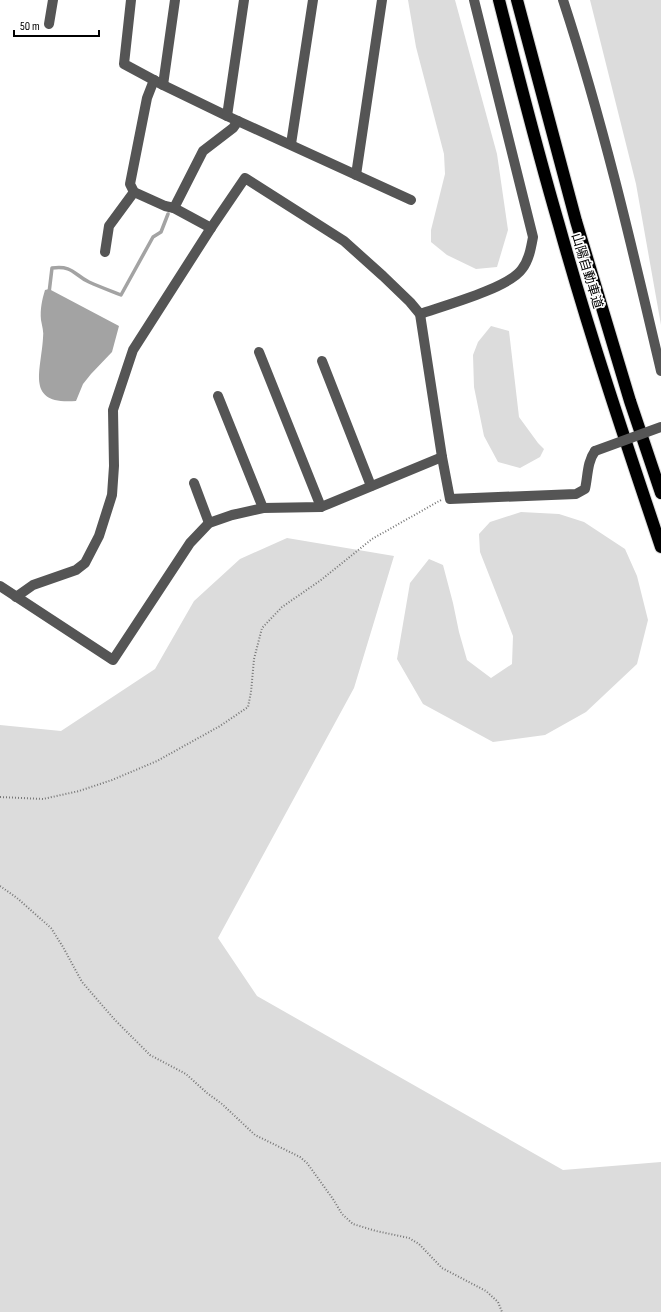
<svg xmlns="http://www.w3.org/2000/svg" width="661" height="1312" viewBox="0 0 661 1312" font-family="'Sofia Sans Condensed','Noto Sans JP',sans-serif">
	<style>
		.green { fill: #dcdcdc }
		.water { fill: #a3a3a3 }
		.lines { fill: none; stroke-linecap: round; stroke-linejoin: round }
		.stream { stroke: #a3a3a3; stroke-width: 3.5 }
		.highway-casing { stroke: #dbdbdb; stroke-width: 14 }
		.path { stroke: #777; stroke-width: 2; stroke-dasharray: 1 2; stroke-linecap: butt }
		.minor { stroke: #555; stroke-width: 10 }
		.highway { stroke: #000; stroke-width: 12 }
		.minor-bridge { stroke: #555; stroke-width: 10 }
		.labels { text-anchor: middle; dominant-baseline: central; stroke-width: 3.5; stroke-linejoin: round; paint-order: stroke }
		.street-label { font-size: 13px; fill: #000; stroke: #fff }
	</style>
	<rect width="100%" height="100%" fill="#fff"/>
	<g class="green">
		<polygon points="408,0 455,0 497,154 508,230 497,267 476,269 447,255 431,242 431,230 445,174 444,154 416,47"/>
		<polygon points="590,0 661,0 661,325 636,184"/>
		<polygon points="491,326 509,331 519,417 538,443 544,449 540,457 520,468 498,462 484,436 474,387 473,355 478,342"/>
		<polygon points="521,512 559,514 584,522 625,549 637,576 648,620 637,664 586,712 545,735 493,742 423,704 397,659 410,583 429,559 443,565 453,603 459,632 467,660 491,678 512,664 513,636 480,552 479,534 490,522"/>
		<polygon points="287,538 394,556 354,688 218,938 257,996 563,1170 661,1162 661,1312 0,1312 0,725 61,731 155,669 194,601 240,559"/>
	</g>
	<path class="water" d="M49 289 119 326 112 352 91 374 83 384 76 401C25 405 41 372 43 338 44 332 42 326 41 320 40 309 42 300 45 290Z"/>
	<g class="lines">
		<path class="stream" d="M49 293 52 268C73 265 74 275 89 282 100 287 111 291 121 295L153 237 161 232 168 214"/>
		<g class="highway-casing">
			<g id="highway">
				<path d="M499 0C518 75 537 150 559 225 589 333 625 440 661 547"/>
				<polyline points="517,0 576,221 630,401 661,493"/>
			</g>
		</g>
		<g class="path">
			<polyline points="0,797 43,799 79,791 112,780 157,761 220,726 248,707 251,692 254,659 262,628 282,607 321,580 372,539 441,500"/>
			<polyline points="0,886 17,898 51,928 63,947 82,982 115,1020 150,1055 186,1074 207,1093 222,1104 255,1135 300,1157 307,1163 333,1199 342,1214 353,1224 376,1231 409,1238 419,1244 442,1268 486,1291 498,1302 502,1312"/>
		</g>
		<g class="minor">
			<polyline points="131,0 124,64 163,85 227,116 411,200"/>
			<path d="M563 0C603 122 632 247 661 371"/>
			<polyline points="49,24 53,0"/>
			<polyline points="154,80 147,98 130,184 134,192 165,206 174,208"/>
			<polyline points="163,85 175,0"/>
			<polyline points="227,116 244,0"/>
			<polyline points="291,144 313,0"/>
			<polyline points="356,175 382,0"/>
			<polyline points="211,228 174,208 203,151 233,128 238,121"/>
			<polyline points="105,252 109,226 134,192"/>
			<path d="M420 314C443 306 509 288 522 269 529 260 531 248 533 237L474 0"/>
			<polyline points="259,352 321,507"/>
			<polyline points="322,361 371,486"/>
			<polyline points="218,396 263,508"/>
			<polyline points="194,483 209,523"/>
			<polyline points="0,586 113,660 190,543 209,523 232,515 263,508 321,507 442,457"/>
			<path d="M16 597 33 585 76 570 85 563 99 536 112 495 114 466 113 410 133 350 211 228 245 178 344 241 383 276 410 302 420 314 442 457 450 499 576 494 585 489C588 476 587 462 595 451"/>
		</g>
		<use href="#highway" class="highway"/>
		<polyline class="minor-bridge" points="595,451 661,427"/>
	</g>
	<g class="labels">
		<g class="street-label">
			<text transform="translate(587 271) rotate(73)">山陽自動車道</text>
		</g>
	</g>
	<path d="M14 30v6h85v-6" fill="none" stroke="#000000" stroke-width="2"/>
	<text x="20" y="30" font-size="12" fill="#000000" stroke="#ffffff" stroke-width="3" paint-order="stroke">50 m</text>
</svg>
